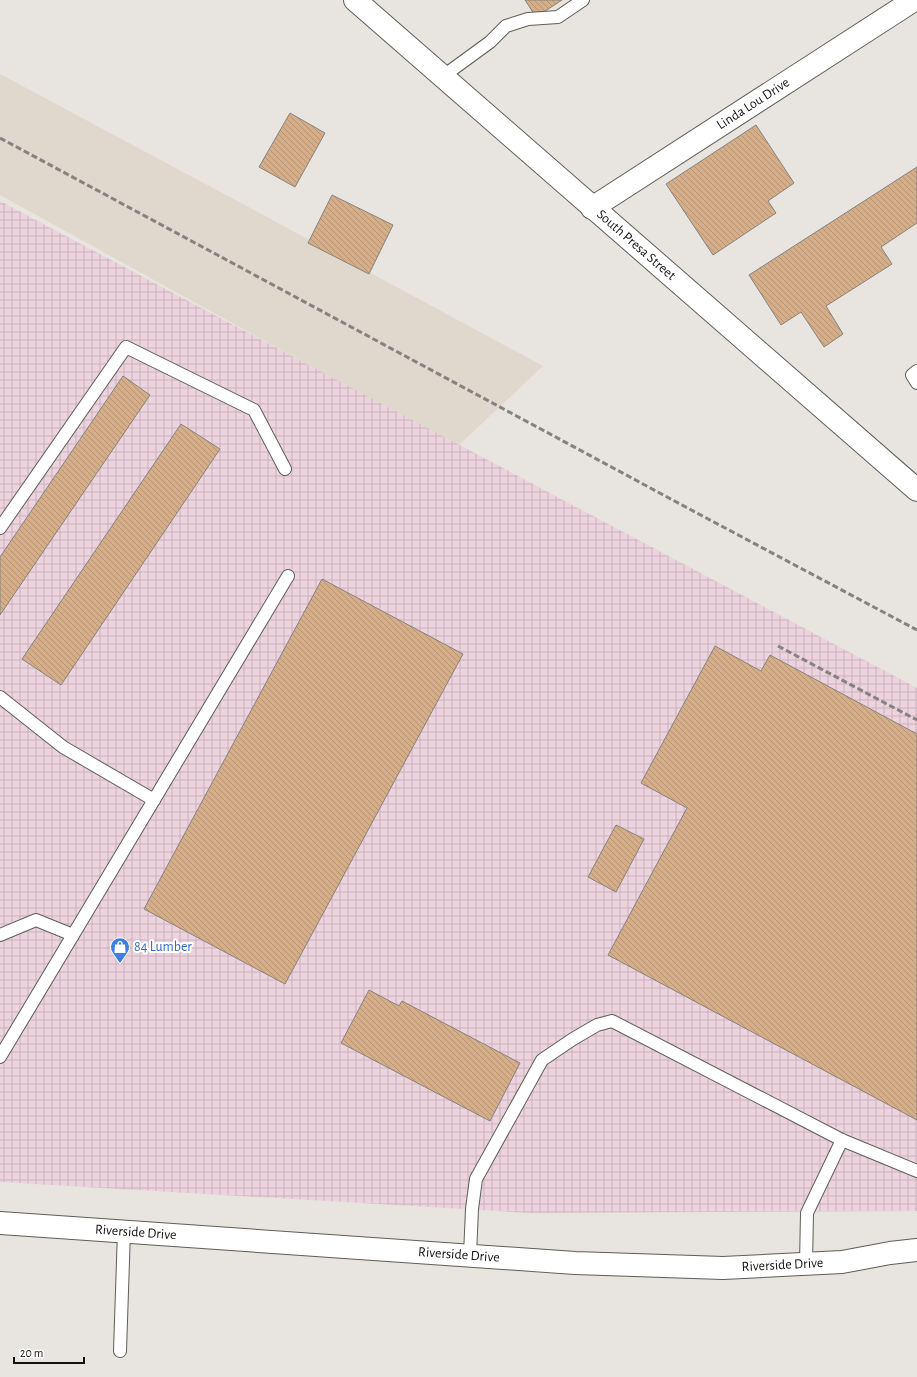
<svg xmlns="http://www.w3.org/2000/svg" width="917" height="1377" viewBox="0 0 917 1377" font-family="'Alegreya Sans',sans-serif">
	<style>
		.built { fill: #e0d8cd }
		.industrial { fill: url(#industrial-grid) }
		.building { fill: url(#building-back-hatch); stroke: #87837f }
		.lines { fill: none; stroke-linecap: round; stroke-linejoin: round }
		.service-casing { stroke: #5f5d58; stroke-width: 14 }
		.minor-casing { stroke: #5f5d58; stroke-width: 24 }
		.secondary-casing { stroke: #5f5d58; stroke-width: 24 }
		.service { stroke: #fff; stroke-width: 12 }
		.minor { stroke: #fff; stroke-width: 22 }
		.secondary { stroke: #fff; stroke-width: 22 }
		.rail { stroke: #85827f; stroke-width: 3; stroke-dasharray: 6 3; stroke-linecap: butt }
		.labels { text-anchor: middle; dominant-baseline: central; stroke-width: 4; stroke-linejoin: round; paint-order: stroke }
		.street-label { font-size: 14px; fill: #141312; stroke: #fff }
		.shop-label { font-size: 14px; fill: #366cbe; stroke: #fff; text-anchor: start }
	</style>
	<defs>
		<pattern id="industrial-grid" width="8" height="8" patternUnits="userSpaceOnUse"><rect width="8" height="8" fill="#ecd3dd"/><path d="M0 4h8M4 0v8" fill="none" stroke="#cab4bd"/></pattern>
		<pattern id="building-back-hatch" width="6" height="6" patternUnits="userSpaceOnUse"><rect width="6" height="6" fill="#d5ad87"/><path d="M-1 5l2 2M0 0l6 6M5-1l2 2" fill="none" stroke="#b69474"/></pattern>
	</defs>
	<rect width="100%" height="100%" fill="#e8e4df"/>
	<polygon class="built" points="0,74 228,196 543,366 457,447 0,195"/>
	<polygon class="industrial" points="0,201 917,688 917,1211 530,1213 0,1182"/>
	<g class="building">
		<polygon points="525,0 562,0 536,17"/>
		<polygon points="290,113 325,133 295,187 259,167"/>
		<polygon points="756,125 794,183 768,201 776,213 713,255 666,184"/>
		<polygon points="917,167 917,223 881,247 892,264 826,306 843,334 824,347 801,312 781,325 749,275"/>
		<polygon points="332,195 393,225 369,274 308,243"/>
		<polygon points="123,376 150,395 0,615 0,557"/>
		<polygon points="181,424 220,449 61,685 22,659"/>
		<polygon points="322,579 463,654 285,984 144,909"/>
		<polygon points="715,646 761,671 770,655 917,734 917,1120 608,955 687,808 641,783"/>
		<polygon points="616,825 644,839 616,892 588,877"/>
		<polygon points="369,990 399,1006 402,1001 520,1063 490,1121 341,1043"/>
	</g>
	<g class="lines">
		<g class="service-casing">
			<g id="service">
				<polyline points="442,77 490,42 506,26 528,19 558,17 583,0"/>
				<polyline points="917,371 912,375 917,383"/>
				<polyline points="0,528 126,347 254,410 285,469"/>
				<polyline points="0,697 63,747 154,800"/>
				<polyline points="0,935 36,920 73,935"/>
				<polyline points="0,1057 288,576"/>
				<polyline points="470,1255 472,1209 476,1179 542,1060 573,1039 597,1025 612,1021 842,1140 917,1171"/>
				<polyline points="806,1264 807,1213 842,1140"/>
				<polyline points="120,1351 124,1231"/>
			</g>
		</g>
		<g class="minor-casing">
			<g id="minor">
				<path id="s1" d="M592 208 914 0"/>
				<path id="s2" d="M0 1223 575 1263 723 1268 842 1262 890 1253 917 1250"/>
			</g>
		</g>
		<g class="secondary-casing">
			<g id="secondary">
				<path id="s3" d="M355 0 917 490"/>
			</g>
		</g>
		<use href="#service" class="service"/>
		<use href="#minor" class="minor"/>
		<use href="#secondary" class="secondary"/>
		<g class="rail">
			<polyline points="0,138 695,512 917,630"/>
			<polyline points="778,646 917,720"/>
		</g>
	</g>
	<defs>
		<g id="shop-pin" transform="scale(1)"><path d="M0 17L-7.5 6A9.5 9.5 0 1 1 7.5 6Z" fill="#3f7fe0" stroke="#fff"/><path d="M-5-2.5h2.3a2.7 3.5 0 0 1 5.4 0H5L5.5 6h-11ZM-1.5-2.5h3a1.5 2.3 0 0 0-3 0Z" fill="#fff"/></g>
	</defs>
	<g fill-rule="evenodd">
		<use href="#shop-pin" x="120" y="947"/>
	</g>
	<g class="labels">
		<g class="street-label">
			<text stroke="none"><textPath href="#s1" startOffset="192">Linda Lou Drive</textPath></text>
			<text stroke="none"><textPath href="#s3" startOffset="373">South Presa Street</textPath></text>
			<text stroke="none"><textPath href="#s2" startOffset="136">Riverside Drive</textPath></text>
			<text stroke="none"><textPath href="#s2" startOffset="460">Riverside Drive</textPath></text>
			<text stroke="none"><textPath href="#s2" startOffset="784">Riverside Drive</textPath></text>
		</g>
		<g class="shop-label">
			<text x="134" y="947">84 Lumber</text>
		</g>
	</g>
	<path d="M14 1357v6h70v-6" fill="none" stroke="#141312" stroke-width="2"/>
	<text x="20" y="1357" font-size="12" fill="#141312" stroke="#ffffff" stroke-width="3" paint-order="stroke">20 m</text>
</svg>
